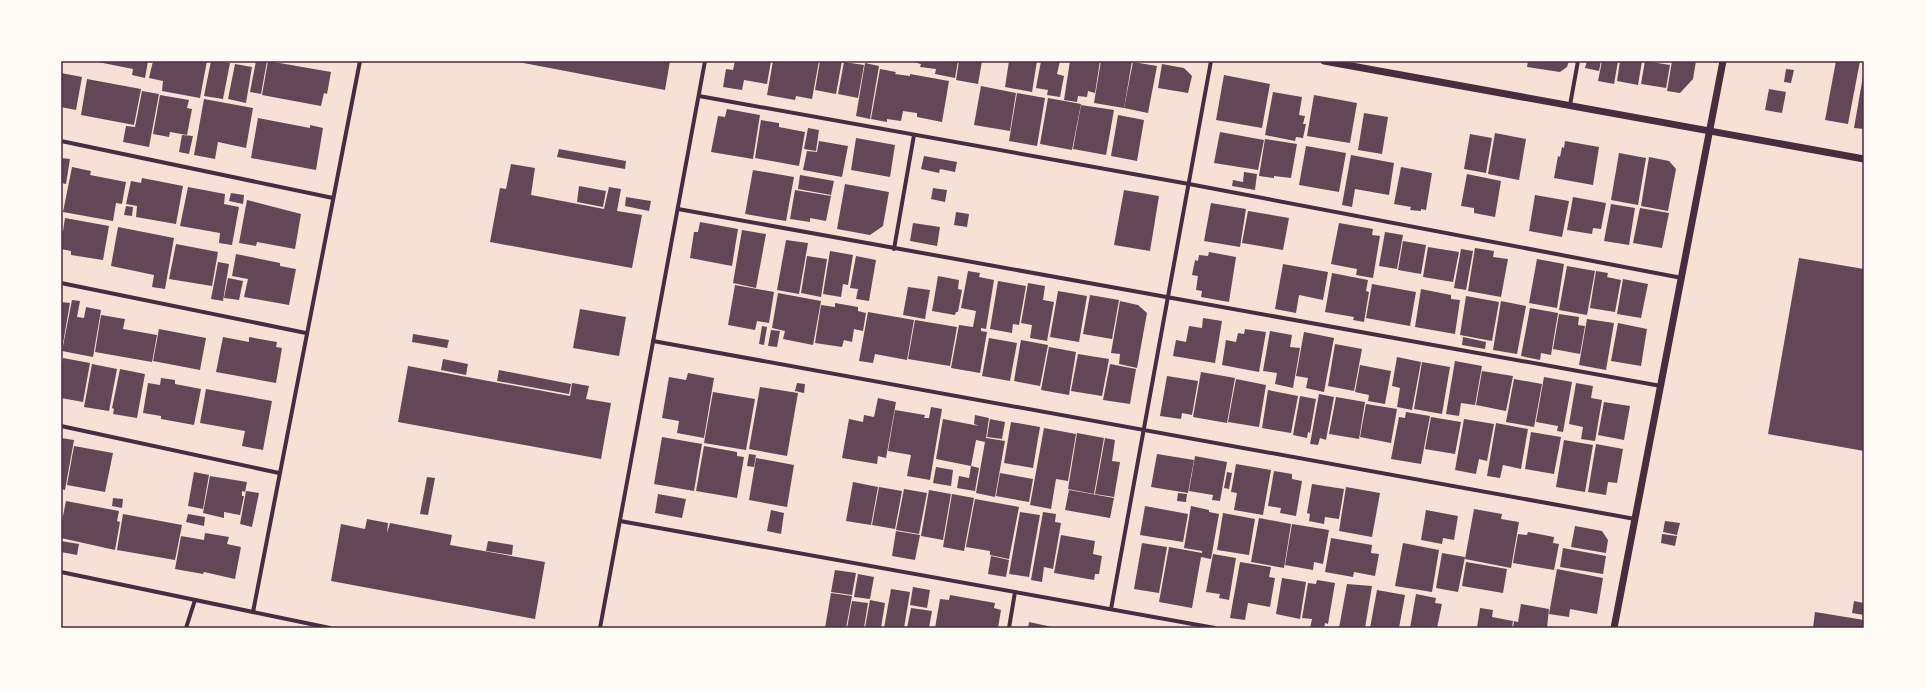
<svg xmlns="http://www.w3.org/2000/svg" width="1925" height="689" viewBox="0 0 1925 689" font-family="Raleway,sans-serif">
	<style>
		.building { fill: #644757 }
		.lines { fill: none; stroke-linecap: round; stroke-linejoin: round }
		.minor { stroke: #4a2c40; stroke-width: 4 }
		.tertiary { stroke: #4a2c40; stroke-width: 7 }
		.neatline { fill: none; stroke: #4a2c40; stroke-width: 1.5 }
	</style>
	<rect width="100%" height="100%" fill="#f7e1d7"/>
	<g class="building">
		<polygon points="93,61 148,61 145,78 132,75 133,69"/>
		<polygon points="153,61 207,61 200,98 162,91 163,81 149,78"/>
		<polygon points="211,61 230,63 223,99 204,96"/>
		<polygon points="256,61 267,61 261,94 250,92"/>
		<polygon points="268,61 331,72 327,94 324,93 321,106 262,95"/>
		<polygon points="513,61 670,61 665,90"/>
		<polygon points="735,61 771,61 767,84 744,80 742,90 723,87 726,69 733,70"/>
		<polygon points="773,61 819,61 812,99 796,96 795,100 767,95"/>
		<polygon points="820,61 842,61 836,94 815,90"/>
		<polygon points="910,61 958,61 955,78 935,74 936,69 920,67 921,64"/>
		<polygon points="959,61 982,61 978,84 956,80"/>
		<polygon points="1009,61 1037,61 1032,92 1005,87"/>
		<polygon points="1041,61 1060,61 1057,74 1064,76 1060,97 1047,95 1048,90 1036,88"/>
		<polygon points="1070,61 1100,61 1095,93 1088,91 1087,97 1078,96 1077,102 1064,100"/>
		<polygon points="1101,61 1132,61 1124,108 1094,103"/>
		<polygon points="1528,61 1569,61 1567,67 1560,72 1527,67"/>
		<polygon points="1587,61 1601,61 1599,71 1585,68"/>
		<polygon points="1602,61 1618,61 1614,84 1598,81"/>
		<polygon points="1620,61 1642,61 1638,85 1617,81"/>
		<polygon points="1645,61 1670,65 1666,88 1641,84"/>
		<polygon points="1672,61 1696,61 1693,79 1680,93 1667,91"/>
		<polygon points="1836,61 1860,61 1848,124 1825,120"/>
		<polygon points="844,62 864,65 858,98 838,94"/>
		<polygon points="1133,62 1157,66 1148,113 1124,108"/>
		<polygon points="865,63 879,66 870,119 856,116"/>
		<polygon points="235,64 252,67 246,103 228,99"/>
		<polygon points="1162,64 1184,68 1192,76 1188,93 1158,88"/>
		<polygon points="880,69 896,72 895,74 910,76 910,74 949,81 942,122 917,117 917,113 903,111 901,121 887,119 887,122 871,119"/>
		<polygon points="1786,69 1794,70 1791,83 1784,82"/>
		<polygon points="61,73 82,77 76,110 61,107"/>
		<polygon points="1224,75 1270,84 1262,128 1216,120"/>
		<polygon points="1863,76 1864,76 1864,129 1854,128"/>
		<polygon points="87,79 141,89 134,125 81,115"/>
		<polygon points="981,86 1016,93 1010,131 974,125"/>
		<polygon points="1769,89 1786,92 1782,113 1765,110"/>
		<polygon points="142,91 159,94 149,147 123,142 126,126 135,127"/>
		<polygon points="1273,92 1302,97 1299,115 1305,116 1303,124 1306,124 1303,138 1296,137 1295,141 1265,135"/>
		<polygon points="1017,93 1045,98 1037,146 1009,141"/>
		<polygon points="160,95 189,100 187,108 192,109 187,135 170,132 169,137 153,134"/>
		<polygon points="1314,95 1357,103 1350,143 1307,136"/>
		<polygon points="1048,98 1081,104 1072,150 1040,144"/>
		<polygon points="204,99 253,108 246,148 218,142 215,159 194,155"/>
		<polygon points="1081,105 1114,110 1106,155 1073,149"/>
		<polygon points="727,109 760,115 753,159 711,152 718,116 725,117"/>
		<polygon points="1364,113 1388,117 1382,154 1358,150"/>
		<polygon points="1118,115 1144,120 1137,161 1111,156"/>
		<polygon points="258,118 310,128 310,125 323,128 316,170 251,158"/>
		<polygon points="761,120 779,123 779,127 805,132 799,166 755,158"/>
		<polygon points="808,128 819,130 816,151 804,149"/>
		<polygon points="1220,132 1264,140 1258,170 1214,163"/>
		<polygon points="1495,133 1526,139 1519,180 1488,174"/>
		<polygon points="1470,134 1492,138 1486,173 1464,169"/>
		<polygon points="182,135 193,136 189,154 179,152"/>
		<polygon points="856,138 895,145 890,177 851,170"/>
		<polygon points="1265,139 1297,144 1291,178 1274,176 1274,178 1259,176"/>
		<polygon points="819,141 848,146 842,177 803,170 807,151 817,152"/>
		<polygon points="1565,141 1599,147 1593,185 1554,178 1558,156 1560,157 1562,147 1564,148"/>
		<polygon points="1306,146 1346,153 1339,192 1299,185"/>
		<polygon points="559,149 626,161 625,169 557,157"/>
		<polygon points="1619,153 1646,158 1638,205 1611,200"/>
		<polygon points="1351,155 1394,163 1389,195 1355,189 1352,207 1342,205"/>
		<polygon points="924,156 957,162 955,172 940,169 939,173 921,169"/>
		<polygon points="1649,157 1669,161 1676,169 1668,211 1641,206"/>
		<polygon points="61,158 70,159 66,184 61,183"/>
		<polygon points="511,164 535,168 531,195 604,209 609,187 621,189 617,211 642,215 632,268 490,242 500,188 506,189"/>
		<polygon points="72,167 91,171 90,175 126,182 122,204 116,203 113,221 63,212"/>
		<polygon points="1401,167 1432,173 1426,210 1421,209 1421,211 1410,210 1411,207 1394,204"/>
		<polygon points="753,170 794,177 786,221 745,214"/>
		<polygon points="1244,172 1257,174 1255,190 1232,186 1233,180 1243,182"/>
		<polygon points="1467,174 1501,181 1495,217 1474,213 1474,208 1461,206"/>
		<polygon points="800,175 834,181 831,195 798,189"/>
		<polygon points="142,178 183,186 176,224 136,217 137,206 126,204 131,181 141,183"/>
		<polygon points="845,184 889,192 883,226 870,235 837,229"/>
		<polygon points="579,186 606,191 603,207 577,202"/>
		<polygon points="188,187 225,194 224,204 239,207 232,245 219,243 220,233 180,226"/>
		<polygon points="933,188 947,190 945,202 931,199"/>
		<polygon points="795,190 831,196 826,221 810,218 810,222 790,219"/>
		<polygon points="1124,190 1159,196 1150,251 1114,245"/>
		<polygon points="231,193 244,195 243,204 229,201"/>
		<polygon points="1535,195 1569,201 1562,237 1529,231"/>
		<polygon points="626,197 651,201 649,211 625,206"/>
		<polygon points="1573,197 1606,203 1601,229 1593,228 1592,234 1567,230"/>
		<polygon points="247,200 301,214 295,249 257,242 256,246 239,243"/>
		<polygon points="1211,203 1246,209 1240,247 1204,241"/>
		<polygon points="1611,204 1635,208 1629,245 1604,241"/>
		<polygon points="126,206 133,207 132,216 124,215"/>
		<polygon points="1640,208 1669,213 1662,248 1633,243"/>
		<polygon points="1248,211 1289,218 1283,250 1242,243"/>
		<polygon points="956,212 969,214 967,227 954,225"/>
		<polygon points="65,218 109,226 103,260 71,255 71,251 61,249 61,230 63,231"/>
		<polygon points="700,222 738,229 732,266 690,258 694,232 698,232"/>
		<polygon points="913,223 940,227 937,246 910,241"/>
		<polygon points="1339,223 1373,229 1372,235 1380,236 1373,278 1356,275 1357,269 1331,264"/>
		<polygon points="118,227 174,238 165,289 152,287 154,275 111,266"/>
		<polygon points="742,230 766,234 756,288 733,283"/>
		<polygon points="1385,232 1403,235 1397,269 1379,266"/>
		<polygon points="786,240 808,243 799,294 777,290"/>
		<polygon points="1403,241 1426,245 1421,274 1398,270"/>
		<polygon points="176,244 218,252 212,286 169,279"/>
		<polygon points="1428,247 1459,252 1453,282 1423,277"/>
		<polygon points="1475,248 1494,251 1493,257 1508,259 1501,297 1468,291"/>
		<polygon points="1461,249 1473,251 1466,290 1454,288"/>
		<polygon points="830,251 853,255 848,285 843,284 841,297 823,294"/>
		<polygon points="1209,252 1236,257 1229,302 1201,297 1202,291 1196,290 1198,276 1192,275 1195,260 1198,261 1199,255 1208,256"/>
		<polygon points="236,254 280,263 280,266 296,269 289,305 244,297 248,279 232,276"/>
		<polygon points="807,256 827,259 821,297 801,293"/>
		<polygon points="856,256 876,260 869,301 856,299 858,289 850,288"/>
		<polygon points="1799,258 1864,269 1864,451 1768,434"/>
		<polygon points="1537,259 1564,264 1557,308 1529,303"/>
		<polygon points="218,262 229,264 223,301 211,299"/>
		<polygon points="1283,264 1328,272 1323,300 1299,295 1296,313 1275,309"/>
		<polygon points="1567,266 1595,271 1587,315 1559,310"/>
		<polygon points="968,271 980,273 979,277 994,280 986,329 981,328 981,331 987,332 980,373 951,368 959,325 973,327 976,311 961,308"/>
		<polygon points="1596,271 1608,273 1607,277 1621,280 1615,312 1590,308"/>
		<polygon points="1332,273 1368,280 1366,291 1369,292 1364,322 1353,320 1354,317 1325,312"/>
		<polygon points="938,276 959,280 958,289 962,290 958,312 956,312 955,315 932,311"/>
		<polygon points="228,278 243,281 239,300 224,298"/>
		<polygon points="1623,279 1648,284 1641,318 1617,314"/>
		<polygon points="998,281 1026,286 1019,325 1013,324 1012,333 990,329"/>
		<polygon points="1028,283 1045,286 1043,300 1054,302 1047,341 1030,338 1032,325 1021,323"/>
		<polygon points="1372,284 1416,292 1410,326 1366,318"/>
		<polygon points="735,285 774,292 769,323 757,321 755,330 728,325"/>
		<polygon points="908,287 930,290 925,319 903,315"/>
		<polygon points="1421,289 1451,295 1451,299 1460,300 1455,334 1415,327"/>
		<polygon points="1058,291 1087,296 1079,342 1050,337"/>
		<polygon points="778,293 821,301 813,345 783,339 785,331 772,328"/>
		<polygon points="1090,295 1119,300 1112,339 1083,334"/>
		<polygon points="1466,296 1499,302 1492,341 1460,335"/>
		<polygon points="72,300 80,301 77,317 84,318 86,307 101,310 93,357 62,351"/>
		<polygon points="1120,301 1138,305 1147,313 1137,368 1119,364 1120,354 1111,353"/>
		<polygon points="1501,301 1526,306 1517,354 1493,350"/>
		<polygon points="61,302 70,303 62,349 61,349"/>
		<polygon points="835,303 858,307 858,311 866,313 863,331 854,329 852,342 844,340 842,347 815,343 821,305 835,307"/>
		<polygon points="1530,308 1558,313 1551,355 1541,353 1540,360 1521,356"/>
		<polygon points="580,309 626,317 619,356 573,348"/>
		<polygon points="868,312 914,320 907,360 875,354 873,363 859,361"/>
		<polygon points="1559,314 1579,317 1578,325 1585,326 1580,354 1553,349"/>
		<polygon points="101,315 125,319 123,329 157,335 152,362 95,352"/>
		<polygon points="1203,318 1222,321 1215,363 1173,356 1176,340 1186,342 1189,326 1202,328"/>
		<polygon points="1587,319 1614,323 1606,370 1579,365"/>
		<polygon points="915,320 957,327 950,366 908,359"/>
		<polygon points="1618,323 1647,329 1641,366 1611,361"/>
		<polygon points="762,326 767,327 764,345 759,344"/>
		<polygon points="159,329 206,338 200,370 153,361"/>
		<polygon points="1245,329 1266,332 1259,372 1222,365 1226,340 1236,342 1238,333 1244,334"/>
		<polygon points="771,330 780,331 777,347 768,346"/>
		<polygon points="1270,331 1292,335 1290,347 1300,348 1293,388 1275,384 1277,373 1263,371"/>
		<polygon points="1304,332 1334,338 1324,392 1306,388 1308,378 1296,376"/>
		<polygon points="413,334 449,340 447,348 412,342"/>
		<polygon points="223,337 249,342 249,337 277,342 276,347 282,348 276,383 216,372"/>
		<polygon points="1463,337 1486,342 1485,349 1462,345"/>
		<polygon points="989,338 1017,343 1010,381 982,376"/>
		<polygon points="1021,340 1048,345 1040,386 1014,381"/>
		<polygon points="1335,344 1362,349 1354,391 1328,386"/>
		<polygon points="1049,347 1076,352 1069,395 1041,390"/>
		<polygon points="1078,354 1109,359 1102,396 1071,391"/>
		<polygon points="1397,357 1421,362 1412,410 1397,407 1400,388 1392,386"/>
		<polygon points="63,358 90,363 83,402 61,398 61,368"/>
		<polygon points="443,359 468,364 466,375 441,370"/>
		<polygon points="1455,361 1482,366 1475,405 1461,403 1459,416 1446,414"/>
		<polygon points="1422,362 1450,367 1442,414 1414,409"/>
		<polygon points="92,364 117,369 109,411 84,407"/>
		<polygon points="1110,364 1136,369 1130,404 1103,400"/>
		<polygon points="1360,365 1391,371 1385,404 1368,401 1369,395 1355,392"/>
		<polygon points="408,366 570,396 572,383 589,386 586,399 611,403 601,459 398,422"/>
		<polygon points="120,369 145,374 137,418 113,414 114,409 112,408"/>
		<polygon points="499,370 571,384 569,394 497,381"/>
		<polygon points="1482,371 1513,376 1506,411 1476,405"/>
		<polygon points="1201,372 1235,378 1227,423 1193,417"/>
		<polygon points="688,373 714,378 704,438 677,433 679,421 662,418 669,377 686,380"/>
		<polygon points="1167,376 1198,381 1192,415 1182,413 1181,419 1160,416"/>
		<polygon points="1544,377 1572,382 1563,432 1557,431 1558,426 1536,422"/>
		<polygon points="161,378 175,380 175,384 201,389 194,425 161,419 161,416 143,413 148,383 160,385"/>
		<polygon points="1236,379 1266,385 1259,427 1228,422"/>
		<polygon points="1514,379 1542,384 1534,427 1506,422"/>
		<polygon points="797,383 805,384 804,393 795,391"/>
		<polygon points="1576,383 1593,386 1591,398 1602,400 1595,441 1581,439 1583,427 1569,424"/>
		<polygon points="760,387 798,393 787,456 749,449"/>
		<polygon points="206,389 272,401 263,450 242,446 245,431 200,423"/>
		<polygon points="1268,390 1298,396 1291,433 1262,428"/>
		<polygon points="713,392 755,399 746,450 704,443"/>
		<polygon points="1319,394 1334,397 1326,440 1320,438 1318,445 1310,444"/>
		<polygon points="1300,396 1316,399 1310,433 1308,432 1307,438 1293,435"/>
		<polygon points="1336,397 1365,402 1359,439 1329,434"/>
		<polygon points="878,398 896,402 886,458 878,456 877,464 842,458 849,419 863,422 864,415 874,417"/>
		<polygon points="1604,402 1630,406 1624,440 1598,435"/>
		<polygon points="1366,404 1397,409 1391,443 1360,437"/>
		<polygon points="931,407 942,409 930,480 907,476 911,455 888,451 895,410 925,415 924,418 929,418"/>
		<polygon points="1406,412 1430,416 1421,464 1391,459 1399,417 1405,418"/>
		<polygon points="975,415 989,418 986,438 1005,441 995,497 976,493 985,442 976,440 971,466 936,459 943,419 979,426 974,424"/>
		<polygon points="1431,417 1461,422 1455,454 1425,449"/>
		<polygon points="990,419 1005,422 1002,439 987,437"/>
		<polygon points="1464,419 1494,424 1487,461 1479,459 1476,474 1455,470"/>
		<polygon points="1011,422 1040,427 1033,468 1004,463"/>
		<polygon points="1496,423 1528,429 1521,469 1503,465 1500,478 1487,476"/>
		<polygon points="1044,428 1076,434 1068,481 1056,479 1051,509 1030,505"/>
		<polygon points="1531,432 1561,437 1554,474 1525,469"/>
		<polygon points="1077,433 1104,438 1094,494 1068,489"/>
		<polygon points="662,437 702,444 694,491 654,484"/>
		<polygon points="61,438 74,440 65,490 61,489"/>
		<polygon points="1105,438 1115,440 1112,461 1120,462 1114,497 1095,494"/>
		<polygon points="1564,440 1593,445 1585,492 1556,487"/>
		<polygon points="1596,444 1623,449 1617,483 1608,482 1606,495 1588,492"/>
		<polygon points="74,446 113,453 105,492 67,485"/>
		<polygon points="704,446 737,452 737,456 744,457 737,498 696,491"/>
		<polygon points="749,454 756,455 754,467 747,466"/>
		<polygon points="1157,454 1194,460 1188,493 1151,487"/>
		<polygon points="1195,456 1227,462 1220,501 1212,500 1213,495 1189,491"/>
		<polygon points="756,458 794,465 787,507 749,500"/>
		<polygon points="1236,464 1271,470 1263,515 1234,510 1237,493 1231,492"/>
		<polygon points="971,466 979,468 975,491 957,488 959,476 969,478"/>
		<polygon points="936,467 953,470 951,486 933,483"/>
		<polygon points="1274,471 1292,474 1292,479 1302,481 1296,516 1280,513 1281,508 1268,506"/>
		<polygon points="194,472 209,475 203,509 188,506"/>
		<polygon points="1227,472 1232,473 1229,489 1224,488"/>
		<polygon points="1000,473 1033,479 1029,502 996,496"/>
		<polygon points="210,476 247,482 245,492 242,491 242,496 244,496 240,515 224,512 224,518 203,513"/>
		<polygon points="427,477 435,478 428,515 420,514"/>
		<polygon points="853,482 878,487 871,525 846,521"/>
		<polygon points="1312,484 1344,489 1339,519 1325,517 1324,524 1309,521 1310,514 1307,513"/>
		<polygon points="879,487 902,491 895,529 872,525"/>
		<polygon points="1346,487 1380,493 1372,537 1339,531"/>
		<polygon points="904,489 927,493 919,534 896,530"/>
		<polygon points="929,490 951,494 943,540 921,536"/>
		<polygon points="1069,490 1114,498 1110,518 1065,510"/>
		<polygon points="246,491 259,493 252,527 240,524"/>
		<polygon points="1178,493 1187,494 1186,502 1177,501"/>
		<polygon points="658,494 686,499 682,518 655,513"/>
		<polygon points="952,494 974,498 964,551 943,547"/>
		<polygon points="113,498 123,499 122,508 112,506"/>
		<polygon points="975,499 1019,507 1009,559 990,555 990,551 966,547"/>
		<polygon points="66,501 119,511 117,521 120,522 115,550 61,538 61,526"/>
		<polygon points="1145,506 1188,514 1183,542 1140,535"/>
		<polygon points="1191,506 1209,510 1209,512 1219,514 1211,559 1201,557 1192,608 1159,602 1169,547 1202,553 1202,551 1184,548"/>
		<polygon points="1474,509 1502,514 1501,519 1519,522 1511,568 1465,559"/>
		<polygon points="771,510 784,513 781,534 767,531"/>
		<polygon points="1426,510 1458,516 1454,540 1443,538 1442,544 1421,540"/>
		<polygon points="1020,512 1040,515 1029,577 1009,574"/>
		<polygon points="1043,512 1056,514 1055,522 1061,523 1053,569 1044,567 1042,582 1031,580"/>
		<polygon points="1223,513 1255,519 1249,555 1217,550"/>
		<polygon points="123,514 182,525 175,560 117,550"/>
		<polygon points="188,514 205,517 204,526 186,522"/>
		<polygon points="1259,518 1291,524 1284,568 1251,562"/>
		<polygon points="367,519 388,523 387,533 390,523 452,535 450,545 545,562 535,619 331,581 341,524 365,529"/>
		<polygon points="1665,521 1680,523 1677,535 1663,532"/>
		<polygon points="1292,524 1329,530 1323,564 1314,562 1313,570 1285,565"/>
		<polygon points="1575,526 1602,531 1608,540 1606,553 1571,547"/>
		<polygon points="896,531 920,535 915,560 892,556"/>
		<polygon points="1528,532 1554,537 1553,543 1559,544 1554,570 1513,563 1518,534 1527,535"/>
		<polygon points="205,533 229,537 227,544 241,547 235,579 204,572 203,574 175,569 181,536 204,540"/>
		<polygon points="1662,534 1677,536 1675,546 1661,543"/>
		<polygon points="1061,535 1095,541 1093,554 1102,556 1099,574 1095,574 1094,580 1054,573"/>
		<polygon points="1331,538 1372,545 1371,553 1379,554 1375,576 1354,572 1353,577 1325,572"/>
		<polygon points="61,541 79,544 77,555 61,552"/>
		<polygon points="488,541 513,545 512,555 486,551"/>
		<polygon points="1142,543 1167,547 1159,593 1134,589"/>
		<polygon points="1403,543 1439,550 1432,592 1395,586"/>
		<polygon points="1563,548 1606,556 1603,574 1560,567"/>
		<polygon points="1442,553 1465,557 1458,592 1436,588"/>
		<polygon points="1213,554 1236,558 1229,600 1219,598 1220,594 1206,592"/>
		<polygon points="991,556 1009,560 1006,577 988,574"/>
		<polygon points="1240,562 1271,567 1269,577 1275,578 1270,607 1248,603 1245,620 1230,618"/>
		<polygon points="1466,562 1507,569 1503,593 1462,586"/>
		<polygon points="1557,569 1603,578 1597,614 1570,609 1569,617 1549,614"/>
		<polygon points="835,570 856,573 852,595 831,592"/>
		<polygon points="858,574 874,577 870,599 854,597"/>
		<polygon points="1282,578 1306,582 1300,619 1276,614"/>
		<polygon points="1317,580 1335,583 1328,624 1325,623 1324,628 1310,628 1312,619 1302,618 1308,583 1316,584"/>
		<polygon points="1347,584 1372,586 1365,628 1339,628"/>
		<polygon points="913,587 930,590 927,608 910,605"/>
		<polygon points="891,589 910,592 904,628 884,628"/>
		<polygon points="1377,590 1405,595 1399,628 1370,628"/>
		<polygon points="831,593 852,596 846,628 825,628"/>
		<polygon points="1416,594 1436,598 1435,603 1442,604 1437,628 1410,628"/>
		<polygon points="950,595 995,603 994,608 1001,610 998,628 935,628 940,599 949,600"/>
		<polygon points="870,600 885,603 881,628 865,628"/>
		<polygon points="852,601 868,603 864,628 847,628"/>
		<polygon points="1854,601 1864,603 1864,615 1852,613"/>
		<polygon points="1521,604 1549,609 1547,628 1513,628 1514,621 1518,622"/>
		<polygon points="911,608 932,611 929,628 907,628"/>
		<polygon points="1480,608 1493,610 1492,617 1513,621 1512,628 1477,628"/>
		<polygon points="1815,612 1864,620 1864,628 1813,628"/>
		<polygon points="1029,622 1052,627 1052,628 1028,628"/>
	</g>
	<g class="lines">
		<g class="minor">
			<polyline points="699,96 1189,184 1682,278"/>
			<polyline points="1570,105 1578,61"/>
			<polyline points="61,141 333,198"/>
			<polyline points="678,209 1661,386"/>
			<polyline points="894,249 914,135"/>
			<polyline points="61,283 306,333"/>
			<polyline points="653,341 1635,519"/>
			<polyline points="61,426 279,473"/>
			<polyline points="620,521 1215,628"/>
			<polyline points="61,572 330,628"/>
			<polyline points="1111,609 1211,61"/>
			<polyline points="253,612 360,61"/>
			<polyline points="186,628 195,600"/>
			<polyline points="600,628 705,61"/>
			<polyline points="1009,628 1015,592"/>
		</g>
		<g class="tertiary">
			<polyline points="1324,61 1864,159"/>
			<polyline points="1614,628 1723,61"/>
		</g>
	</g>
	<rect width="1925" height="689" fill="none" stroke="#fffaf5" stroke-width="124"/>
	<rect x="62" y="62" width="1801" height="565" class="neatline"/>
</svg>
